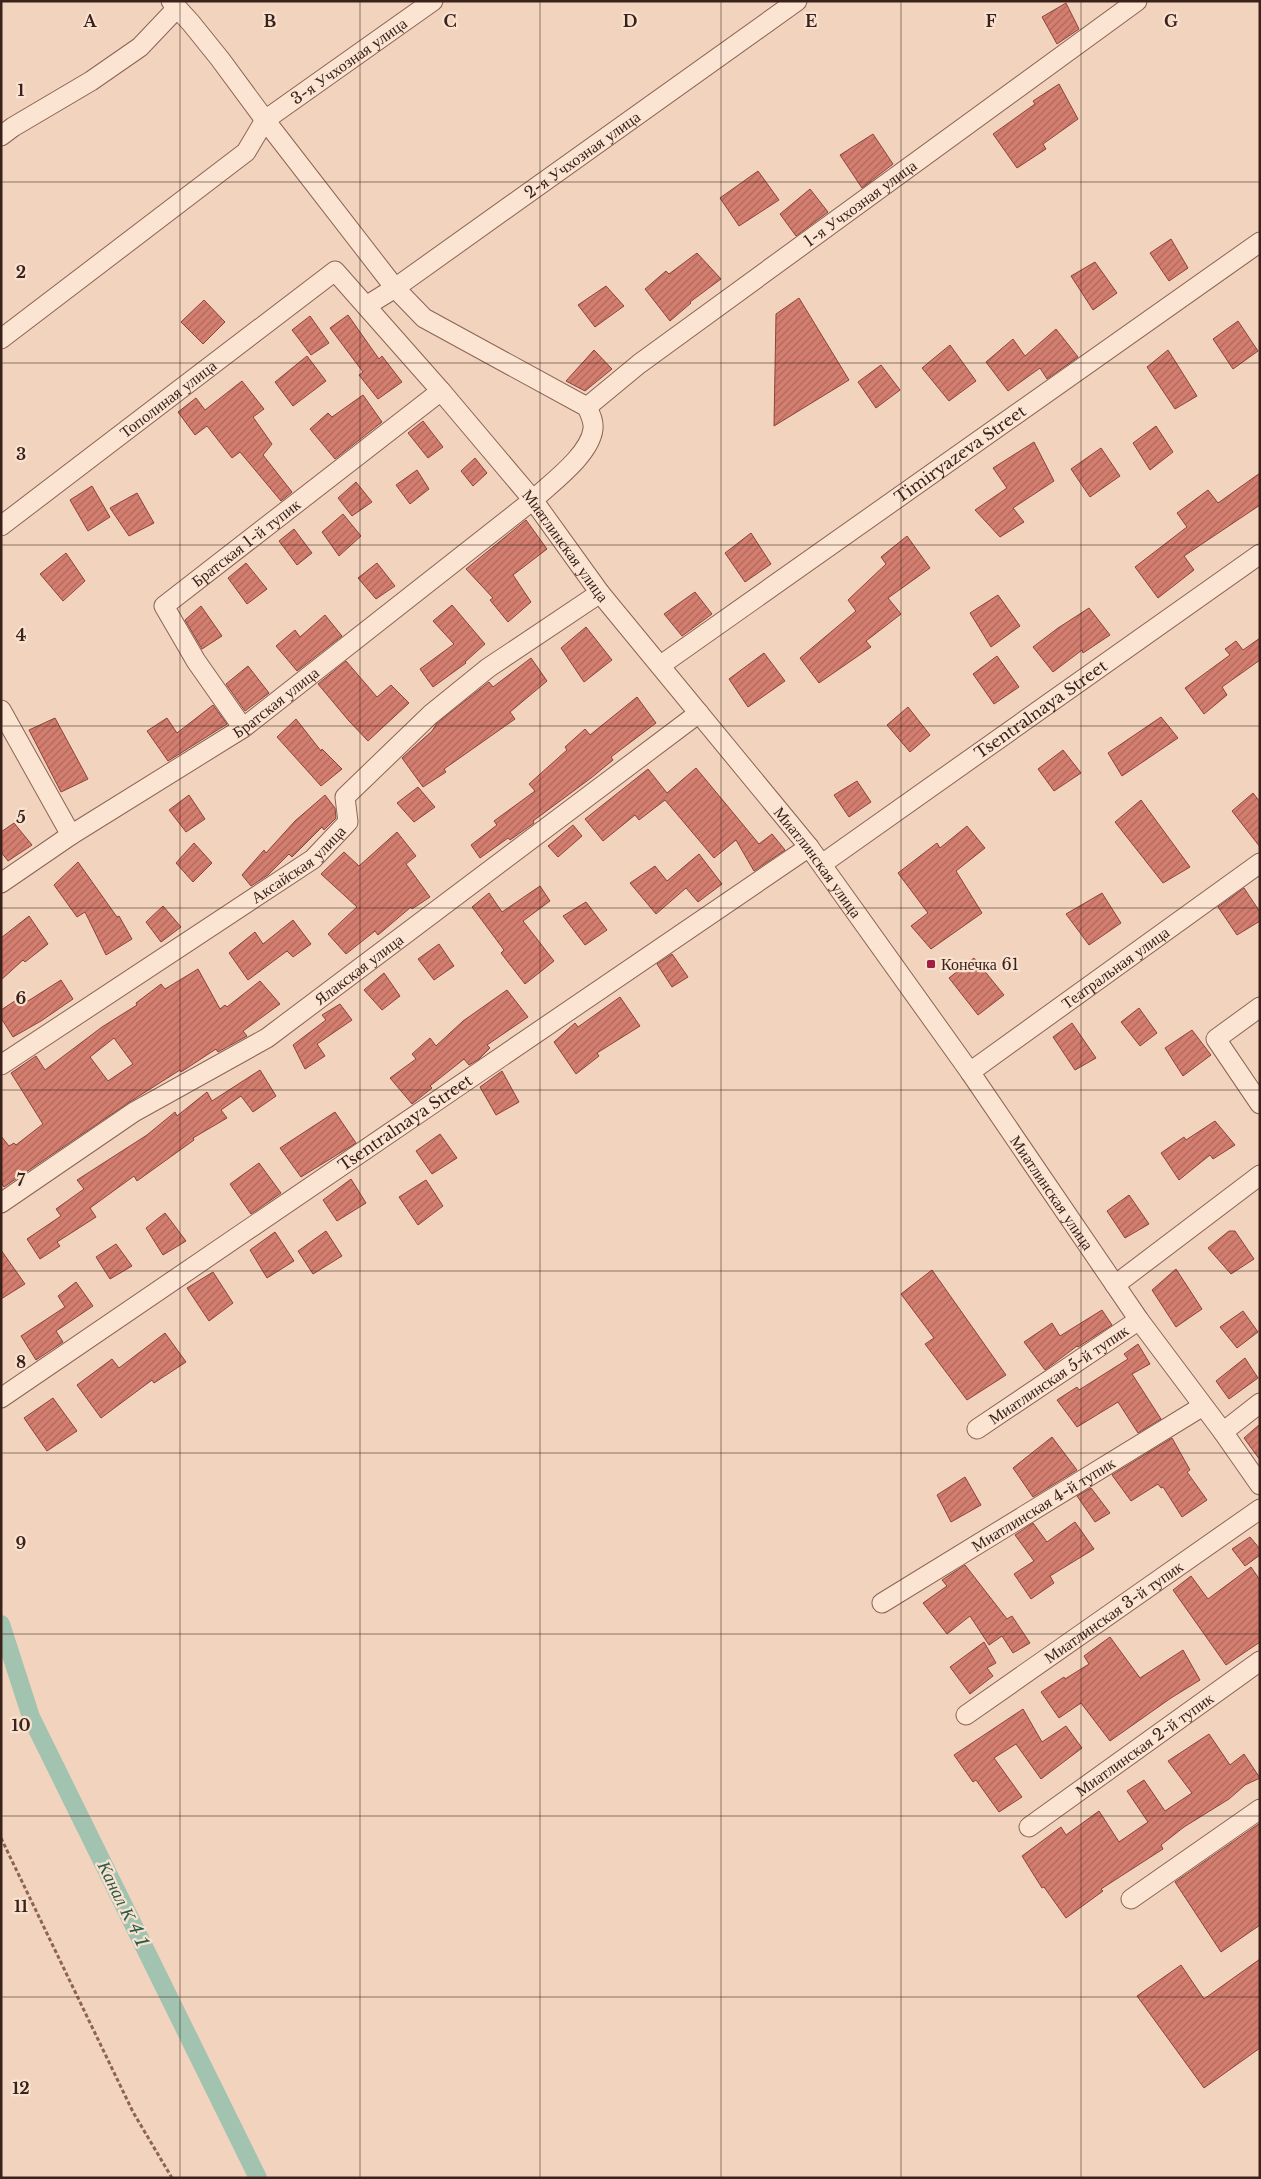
<svg xmlns="http://www.w3.org/2000/svg" width="1261" height="2179" viewBox="0 0 1261 2179" font-family="'Libre Baskerville',serif">
	<style>
		.lines { fill: none; stroke-linecap: round; stroke-linejoin: round }
		.canal { stroke: #a2c3b0; stroke-width: 18 }
		.building { fill: url(#building-hatch); stroke: #8e4339; fill-rule: evenodd }
		.street-casing { stroke: #8c6355; stroke-width: 21 }
		.path { stroke: #8c6355; stroke-width: 3; stroke-dasharray: 4 2.5; stroke-linecap: butt }
		.street { stroke: #fce4d2; stroke-width: 19 }
		.grid { fill: none; stroke: #3a221b; stroke-width: 1; stroke-opacity: 0.55 }
		.poi-dot { fill: #a11f44; stroke: #f9e1cf; stroke-width: 2 }
		.labels { text-anchor: middle; dominant-baseline: central; stroke-width: 4.5; stroke-linejoin: round; paint-order: stroke }
		.street-label { font-size: 16px; fill: #3a221b; stroke: #f9e1cf }
		.poi-label { font-size: 16px; fill: #3a221b; stroke: #f9e1cf; text-anchor: start }
		.water-label { font-size: 18px; font-style: italic; fill: #295c4a; stroke: #f9e1cf }
		.grid-label { font-size: 16px; text-anchor: middle; font-weight: bold; fill: #3a221b; stroke: #f9e1cf; stroke-width: 4.5; stroke-linejoin: round; paint-order: stroke }
	</style>
	<defs>
		<pattern id="building-hatch" width="6" height="6" patternUnits="userSpaceOnUse" patternTransform="scale(1.25)"><rect width="6" height="6" fill="#d47e70"/><path d="M-1 1l2-2M0 6l6-6M5 7l2-2" fill="none" stroke="#ad675b"/></pattern>
	</defs>
	<rect width="100%" height="100%" fill="#f2d4be"/>
	<g class="lines">
		<polyline class="canal" points="1,1624 31,1717 258,2178"/>
	</g>
	<g class="building">
		<polygon points="1066,3 1079,29 1057,44 1042,17"/>
		<polygon points="1059,84 1078,119 1043,144 1046,149 1017,168 993,134 1035,104 1033,101"/>
		<polygon points="873,134 893,164 862,188 840,155"/>
		<polygon points="758,171 779,200 739,226 720,198"/>
		<polygon points="810,189 828,212 796,236 780,214"/>
		<polygon points="1171,239 1188,268 1169,281 1150,253"/>
		<polygon points="697,253 721,279 690,302 691,303 670,321 645,289 666,271 669,274"/>
		<polygon points="1095,262 1117,293 1093,310 1071,276"/>
		<polygon points="606,286 624,306 595,327 578,305"/>
		<polygon points="799,298 849,380 774,426 776,314"/>
		<polygon points="204,300 225,322 203,344 181,322"/>
		<polygon points="348,315 379,359 382,356 402,382 378,399 359,375 363,372 330,328"/>
		<polygon points="310,316 329,343 311,355 292,330"/>
		<polygon points="1238,321 1258,351 1233,369 1213,339"/>
		<polygon points="1056,329 1078,357 1047,379 1040,368 1008,391 986,362 1013,339 1025,356"/>
		<polygon points="950,345 976,381 949,401 922,368"/>
		<polygon points="594,350 612,369 585,391 566,381"/>
		<polygon points="1168,350 1197,396 1175,409 1147,367"/>
		<polygon points="307,356 326,381 293,406 275,382"/>
		<polygon points="881,365 900,390 876,408 858,382"/>
		<polygon points="242,381 264,409 253,417 272,444 263,455 292,492 281,501 240,452 232,458 207,426 195,435 178,412 196,398 205,410"/>
		<polygon points="363,395 382,422 335,459 310,429 328,413 332,417"/>
		<polygon points="423,421 443,447 428,458 408,433"/>
		<polygon points="1156,426 1173,452 1150,470 1133,443"/>
		<polygon points="1034,442 1054,481 1013,508 1024,522 1000,537 975,510 1007,488 993,468"/>
		<polygon points="1101,448 1120,476 1090,497 1071,469"/>
		<polygon points="475,458 487,473 473,486 461,471"/>
		<polygon points="417,470 429,489 410,504 396,485"/>
		<polygon points="1260,473 1260,505 1184,556 1194,570 1158,598 1135,567 1187,527 1177,513 1208,490 1218,503"/>
		<polygon points="356,482 372,502 352,516 338,498"/>
		<polygon points="92,486 110,517 88,531 70,500"/>
		<polygon points="137,493 154,523 129,536 110,508"/>
		<polygon points="343,514 361,536 339,556 322,532"/>
		<polygon points="526,520 547,549 513,575 531,602 508,622 490,600 493,598 466,569"/>
		<polygon points="294,529 312,553 297,565 279,541"/>
		<polygon points="751,533 771,564 745,582 725,553"/>
		<polygon points="907,536 930,568 888,598 901,614 866,641 871,647 819,683 800,658 856,611 848,600 886,564 881,557"/>
		<polygon points="66,553 85,581 63,601 40,574"/>
		<polygon points="246,563 267,589 247,604 228,578"/>
		<polygon points="377,563 395,586 376,599 358,578"/>
		<polygon points="695,592 712,614 682,636 664,614"/>
		<polygon points="998,595 1020,626 991,647 970,613"/>
		<polygon points="452,605 485,644 465,662 466,663 433,687 420,669 454,644 433,621"/>
		<polygon points="201,606 222,636 202,649 185,620"/>
		<polygon points="1089,608 1110,635 1083,653 1082,650 1053,672 1033,647 1058,628"/>
		<polygon points="325,615 342,636 297,671 276,646 295,630 300,637"/>
		<polygon points="586,627 612,660 584,682 561,648"/>
		<polygon points="1260,638 1260,660 1222,687 1227,695 1204,714 1185,688 1230,655 1225,649 1236,641 1243,650"/>
		<polygon points="764,653 785,681 748,707 729,679"/>
		<polygon points="997,656 1019,687 994,704 973,674"/>
		<polygon points="531,658 547,681 510,712 515,719 444,769 446,772 423,787 402,758 432,731 437,723 489,682 493,687"/>
		<polygon points="346,661 377,697 391,685 409,703 368,741 349,721 318,684"/>
		<polygon points="248,666 269,693 245,711 226,684"/>
		<polygon points="637,697 656,723 611,757 613,760 591,778 533,821 534,823 510,840 508,838 480,858 471,845 497,825 494,821 535,791 529,784 567,750 565,747 585,729 590,735"/>
		<polygon points="213,705 227,724 168,761 147,731 167,718 177,733"/>
		<polygon points="908,707 930,735 910,752 887,725"/>
		<polygon points="1161,717 1178,738 1122,776 1108,753"/>
		<polygon points="55,718 88,779 61,792 29,730"/>
		<polygon points="296,719 321,751 322,749 342,769 321,786 277,737"/>
		<polygon points="1063,750 1081,773 1054,791 1038,769"/>
		<polygon points="696,768 759,844 772,834 785,850 754,871 736,840 714,858 665,800 639,820 635,815 603,841 585,819 648,769 667,793"/>
		<polygon points="857,781 871,802 849,817 834,795"/>
		<polygon points="418,787 435,807 414,822 397,803"/>
		<polygon points="1253,793 1260,802 1260,847 1232,811"/>
		<polygon points="189,795 205,819 186,832 169,810"/>
		<polygon points="325,795 335,808 336,818 324,830 322,827 292,857 289,854 268,875 251,886 242,875 264,850 266,853 295,821"/>
		<polygon points="1141,800 1190,867 1163,883 1115,822"/>
		<polygon points="14,823 32,845 8,861 1,852 1,832"/>
		<polygon points="573,825 582,836 558,857 548,846"/>
		<polygon points="967,826 985,848 956,871 982,913 931,949 911,926 928,913 898,873 937,843 940,848"/>
		<polygon points="397,832 416,856 406,864 430,897 412,909 411,907 378,935 375,931 346,954 328,934 357,907 321,874 344,852 359,866"/>
		<polygon points="194,843 212,863 193,882 176,863"/>
		<polygon points="699,854 722,884 698,902 686,888 656,914 630,883 655,866 667,881"/>
		<polygon points="78,862 117,917 119,916 132,939 106,955 85,912 77,917 54,885"/>
		<polygon points="540,886 550,901 523,921 554,961 525,984 501,953 504,950 472,907 489,893 502,912"/>
		<polygon points="1244,888 1260,912 1260,921 1237,935 1218,907"/>
		<polygon points="1102,893 1121,923 1089,945 1066,914"/>
		<polygon points="586,902 607,930 585,945 563,916"/>
		<polygon points="163,906 181,927 161,942 146,922"/>
		<polygon points="29,916 48,944 25,962 23,960 1,980 1,938"/>
		<polygon points="293,920 311,944 293,957 287,951 248,980 229,953 255,932 263,944"/>
		<polygon points="439,944 454,966 434,980 418,959"/>
		<polygon points="672,954 688,977 672,987 657,964"/>
		<polygon points="974,958 1004,995 978,1015 949,978"/>
		<path d="M198 969 220 1009 225 1005 227 1007 260 981 280 1004 243 1031 247 1036 218 1052 216 1049 181 1072 180 1070 128 1103 4 1187 1 1182V1136L9 1146 14 1143 16 1145 43 1124 11 1073 36 1056 45 1070 102 1027 137 1005 136 1003 161 984 165 989ZM114 1038 133 1064 108 1081 90 1057Z"/>
		<polygon points="384,973 400,996 382,1010 364,990"/>
		<polygon points="61,980 73,999 41,1021 13,1037 1,1018 1,1010 24,995 28,1001"/>
		<polygon points="507,990 528,1017 487,1045 490,1048 479,1059 469,1065 464,1059 430,1086 432,1088 412,1104 390,1078 416,1059 412,1054 430,1038 436,1046 463,1021"/>
		<polygon points="620,997 640,1026 597,1053 599,1056 576,1074 554,1042 575,1023 578,1027"/>
		<polygon points="340,1004 352,1020 317,1044 325,1056 305,1069 293,1045 326,1020 322,1015"/>
		<polygon points="1139,1008 1157,1033 1140,1046 1121,1022"/>
		<polygon points="1072,1023 1096,1058 1075,1070 1053,1037"/>
		<polygon points="1192,1030 1211,1055 1183,1076 1165,1048"/>
		<polygon points="260,1070 276,1096 253,1112 241,1096 221,1110 227,1118 193,1138 194,1140 137,1181 134,1176 90,1208 96,1217 57,1242 60,1246 40,1259 27,1239 61,1216 56,1209 84,1189 77,1180 147,1135 175,1112 177,1116 207,1092 212,1101"/>
		<polygon points="502,1071 519,1102 496,1115 480,1087"/>
		<polygon points="335,1112 356,1143 301,1177 280,1148"/>
		<polygon points="1215,1121 1235,1145 1213,1159 1210,1155 1179,1180 1161,1153 1184,1137 1186,1140"/>
		<polygon points="440,1134 457,1158 432,1174 416,1151"/>
		<polygon points="259,1163 281,1193 251,1214 230,1184"/>
		<polygon points="351,1179 366,1203 337,1221 323,1200"/>
		<polygon points="426,1180 443,1206 418,1225 399,1197"/>
		<polygon points="1129,1195 1149,1224 1125,1238 1107,1211"/>
		<polygon points="165,1213 186,1241 163,1255 146,1228"/>
		<polygon points="326,1231 342,1256 313,1274 298,1251"/>
		<polygon points="1229,1231 1235,1231 1254,1259 1231,1274 1208,1248"/>
		<polygon points="275,1232 294,1261 267,1278 250,1250"/>
		<polygon points="116,1244 132,1266 110,1279 96,1257"/>
		<polygon points="1,1250 25,1284 1,1299"/>
		<polygon points="1176,1269 1202,1309 1176,1327 1152,1290"/>
		<polygon points="932,1270 1006,1375 967,1400 925,1344 934,1338 901,1294"/>
		<polygon points="213,1272 233,1303 209,1321 187,1288"/>
		<polygon points="76,1282 93,1306 56,1331 63,1342 36,1360 21,1336 65,1307 58,1296"/>
		<polygon points="1102,1310 1112,1325 1078,1347 1077,1346 1045,1370 1024,1342 1052,1323 1060,1336"/>
		<polygon points="1243,1311 1258,1332 1237,1348 1220,1327"/>
		<polygon points="165,1333 186,1362 154,1383 152,1380 101,1418 77,1385 112,1359 119,1368"/>
		<polygon points="1138,1344 1150,1364 1132,1374 1161,1419 1138,1433 1118,1402 1077,1427 1057,1400 1077,1387 1079,1390 1128,1359 1124,1354"/>
		<polygon points="1245,1358 1258,1378 1229,1399 1216,1381"/>
		<polygon points="53,1398 77,1431 47,1451 24,1418"/>
		<polygon points="1260,1424 1260,1460 1244,1438"/>
		<polygon points="1052,1437 1077,1470 1033,1497 1013,1468"/>
		<polygon points="1172,1438 1190,1470 1187,1472 1207,1500 1182,1517 1163,1487 1161,1488 1158,1484 1131,1501 1112,1475"/>
		<polygon points="965,1477 981,1505 951,1522 937,1495"/>
		<polygon points="1091,1488 1110,1513 1095,1522 1077,1496"/>
		<polygon points="1075,1522 1094,1549 1050,1576 1054,1583 1031,1599 1014,1574 1034,1561 1015,1535 1033,1523 1047,1542"/>
		<polygon points="1250,1537 1260,1549 1260,1555 1245,1566 1232,1549"/>
		<polygon points="965,1565 1007,1619 1012,1616 1030,1643 1013,1653 1002,1636 989,1645 970,1616 947,1634 923,1603 947,1586 942,1580"/>
		<polygon points="1251,1567 1260,1580 1260,1642 1226,1665 1173,1590 1191,1576 1208,1599"/>
		<polygon points="1110,1637 1140,1678 1183,1650 1200,1680 1171,1698 1110,1741 1081,1703 1059,1718 1041,1692 1064,1677 1065,1679 1089,1664 1084,1656"/>
		<polygon points="984,1642 996,1663 987,1668 993,1676 970,1694 950,1667"/>
		<polygon points="1023,1709 1042,1742 1066,1726 1082,1748 1041,1779 1016,1744 994,1758 1022,1797 999,1812 976,1780 973,1782 954,1755"/>
		<polygon points="1209,1734 1230,1765 1244,1754 1260,1778 1245,1785 1229,1799 1184,1827 1161,1845 1163,1849 1101,1889 1103,1891 1066,1918 1044,1887 1042,1888 1022,1856 1061,1827 1066,1835 1099,1811 1119,1842 1148,1822 1127,1791 1144,1780 1165,1811 1192,1793 1168,1761"/>
		<polygon points="1260,1823 1260,1925 1221,1952 1175,1882"/>
		<polygon points="1260,1959 1260,2048 1204,2088 1137,1996 1181,1965 1204,1999"/>
	</g>
	<g class="lines">
		<g class="street-casing">
			<g id="street">
				<polyline points="1,136 13,127 91,81 140,47 177,8"/>
				<path id="s1" d="M366 306 395 288 797 1"/>
				<path id="s2" d="M1 339 246 152 265 120 433 1"/>
				<path id="s3" d="M587 407 639 364 1137 1"/>
				<path id="s4" d="M1 526 335 271 441 391 533 500 600 593 809 847 970 1072 1139 1320 1223 1432 1260 1485"/>
				<path id="s5" d="M661 665 1260 242"/>
				<polyline points="1,710 71,835"/>
				<path id="s6" d="M243 728 196 661 164 606 441 391"/>
				<path id="s7" d="M822 864 1260 554"/>
				<path id="s8" d="M1 883 71 835 243 728 533 500C551 483 590 455 593 429 594 421 590 414 587 407L424 318 395 288 265 120 220 59 191 23 171 1"/>
				<polyline points="1260,1007 1216,1039 1260,1104"/>
				<path id="s9" d="M1 1065 313 859 348 822 345 797 430 715 488 668 600 593"/>
				<path id="s10" d="M970 1072 1260 863"/>
				<path id="s11" d="M1 1203 134 1112 267 1038 699 713"/>
				<polyline points="1115,1285 1260,1175"/>
				<path id="s12" d="M1 1398 809 847"/>
				<path id="s13" d="M977 1429 1139 1320"/>
				<polyline points="1223,1432 1260,1403"/>
				<path id="s14" d="M882 1603 1203 1406"/>
				<path id="s15" d="M966 1715 1260 1509"/>
				<path id="s16" d="M1029 1827 1260 1661"/>
				<polyline points="1131,1899 1260,1809"/>
			</g>
		</g>
		<polyline class="path" points="1,1838 133,2112 172,2178"/>
		<use href="#street" class="street"/>
	</g>
	<path class="grid" d="M180 1V2178M360 1V2178M540 1V2178M721 1V2178M901 1V2178M1081 1V2178M1 182H1260M1 363H1260M1 545H1260M1 726H1260M1 908H1260M1 1090H1260M1 1271H1260M1 1453H1260M1 1634H1260M1 1816H1260M1 1997H1260"/>
	<rect class="poi-dot" x="926" y="959" width="10" height="10" rx="2.5"/>
	<g class="labels">
		<g class="street-label">
			<text stroke="none"><textPath href="#s2" startOffset="448">3-я Учхозная улица</textPath></text>
			<text stroke="none"><textPath href="#s1" startOffset="264">2-я Учхозная улица</textPath></text>
			<text stroke="none"><textPath href="#s3" startOffset="341">1-я Учхозная улица</textPath></text>
			<text stroke="none"><textPath href="#s4" startOffset="210">Тополиная улица</textPath></text>
			<text stroke="none"><textPath href="#s5" startOffset="366">Timiryazeva Street</textPath></text>
			<text stroke="none"><textPath href="#s6" startOffset="249">Братская 1-й тупик</textPath></text>
			<text stroke="none"><textPath href="#s4" startOffset="779">Миатлинская улица</textPath></text>
			<text stroke="none"><textPath href="#s8" startOffset="329">Братская улица</textPath></text>
			<text stroke="none"><textPath href="#s7" startOffset="268">Tsentralnaya Street</textPath></text>
			<text stroke="none"><textPath href="#s4" startOffset="1184">Миатлинская улица</textPath></text>
			<text stroke="none"><textPath href="#s9" startOffset="359">Аксайская улица</textPath></text>
			<text stroke="none"><textPath href="#s10" startOffset="179">Театральная улица</textPath></text>
			<text stroke="none"><textPath href="#s11" startOffset="428">Ялакская улица</textPath></text>
			<text stroke="none"><textPath href="#s12" startOffset="489">Tsentralnaya Street</textPath></text>
			<text stroke="none"><textPath href="#s4" startOffset="1589">Миатлинская улица</textPath></text>
			<text stroke="none"><textPath href="#s13" startOffset="98">Миатлинская 5-й тупик</textPath></text>
			<text stroke="none"><textPath href="#s14" startOffset="189">Миатлинская 4-й тупик</textPath></text>
			<text stroke="none"><textPath href="#s15" startOffset="180">Миатлинская 3-й тупик</textPath></text>
			<text stroke="none"><textPath href="#s16" startOffset="142">Миатлинская 2-й тупик</textPath></text>
		</g>
		<g class="poi-label">
			<text x="941" y="964">Конечка 61</text>
		</g>
		<g class="water-label">
			<text transform="translate(123 1904) rotate(64)">Канал К 4 1</text>
		</g>
	</g>
	<g class="grid-label">
		<text x="90" y="27">A</text>
		<text x="270" y="27">B</text>
		<text x="450" y="27">C</text>
		<text x="630" y="27">D</text>
		<text x="811" y="27">E</text>
		<text x="991" y="27">F</text>
		<text x="1171" y="27">G</text>
		<text x="21" y="96">1</text>
		<text x="21" y="278">2</text>
		<text x="21" y="460">3</text>
		<text x="21" y="641">4</text>
		<text x="21" y="823">5</text>
		<text x="21" y="1004">6</text>
		<text x="21" y="1186">7</text>
		<text x="21" y="1368">8</text>
		<text x="21" y="1549">9</text>
		<text x="21" y="1731">10</text>
		<text x="21" y="1912">11</text>
		<text x="21" y="2094">12</text>
	</g>
	<rect width="1261" height="2179" fill="none" stroke="#3a221b" stroke-width="5"/>
</svg>
